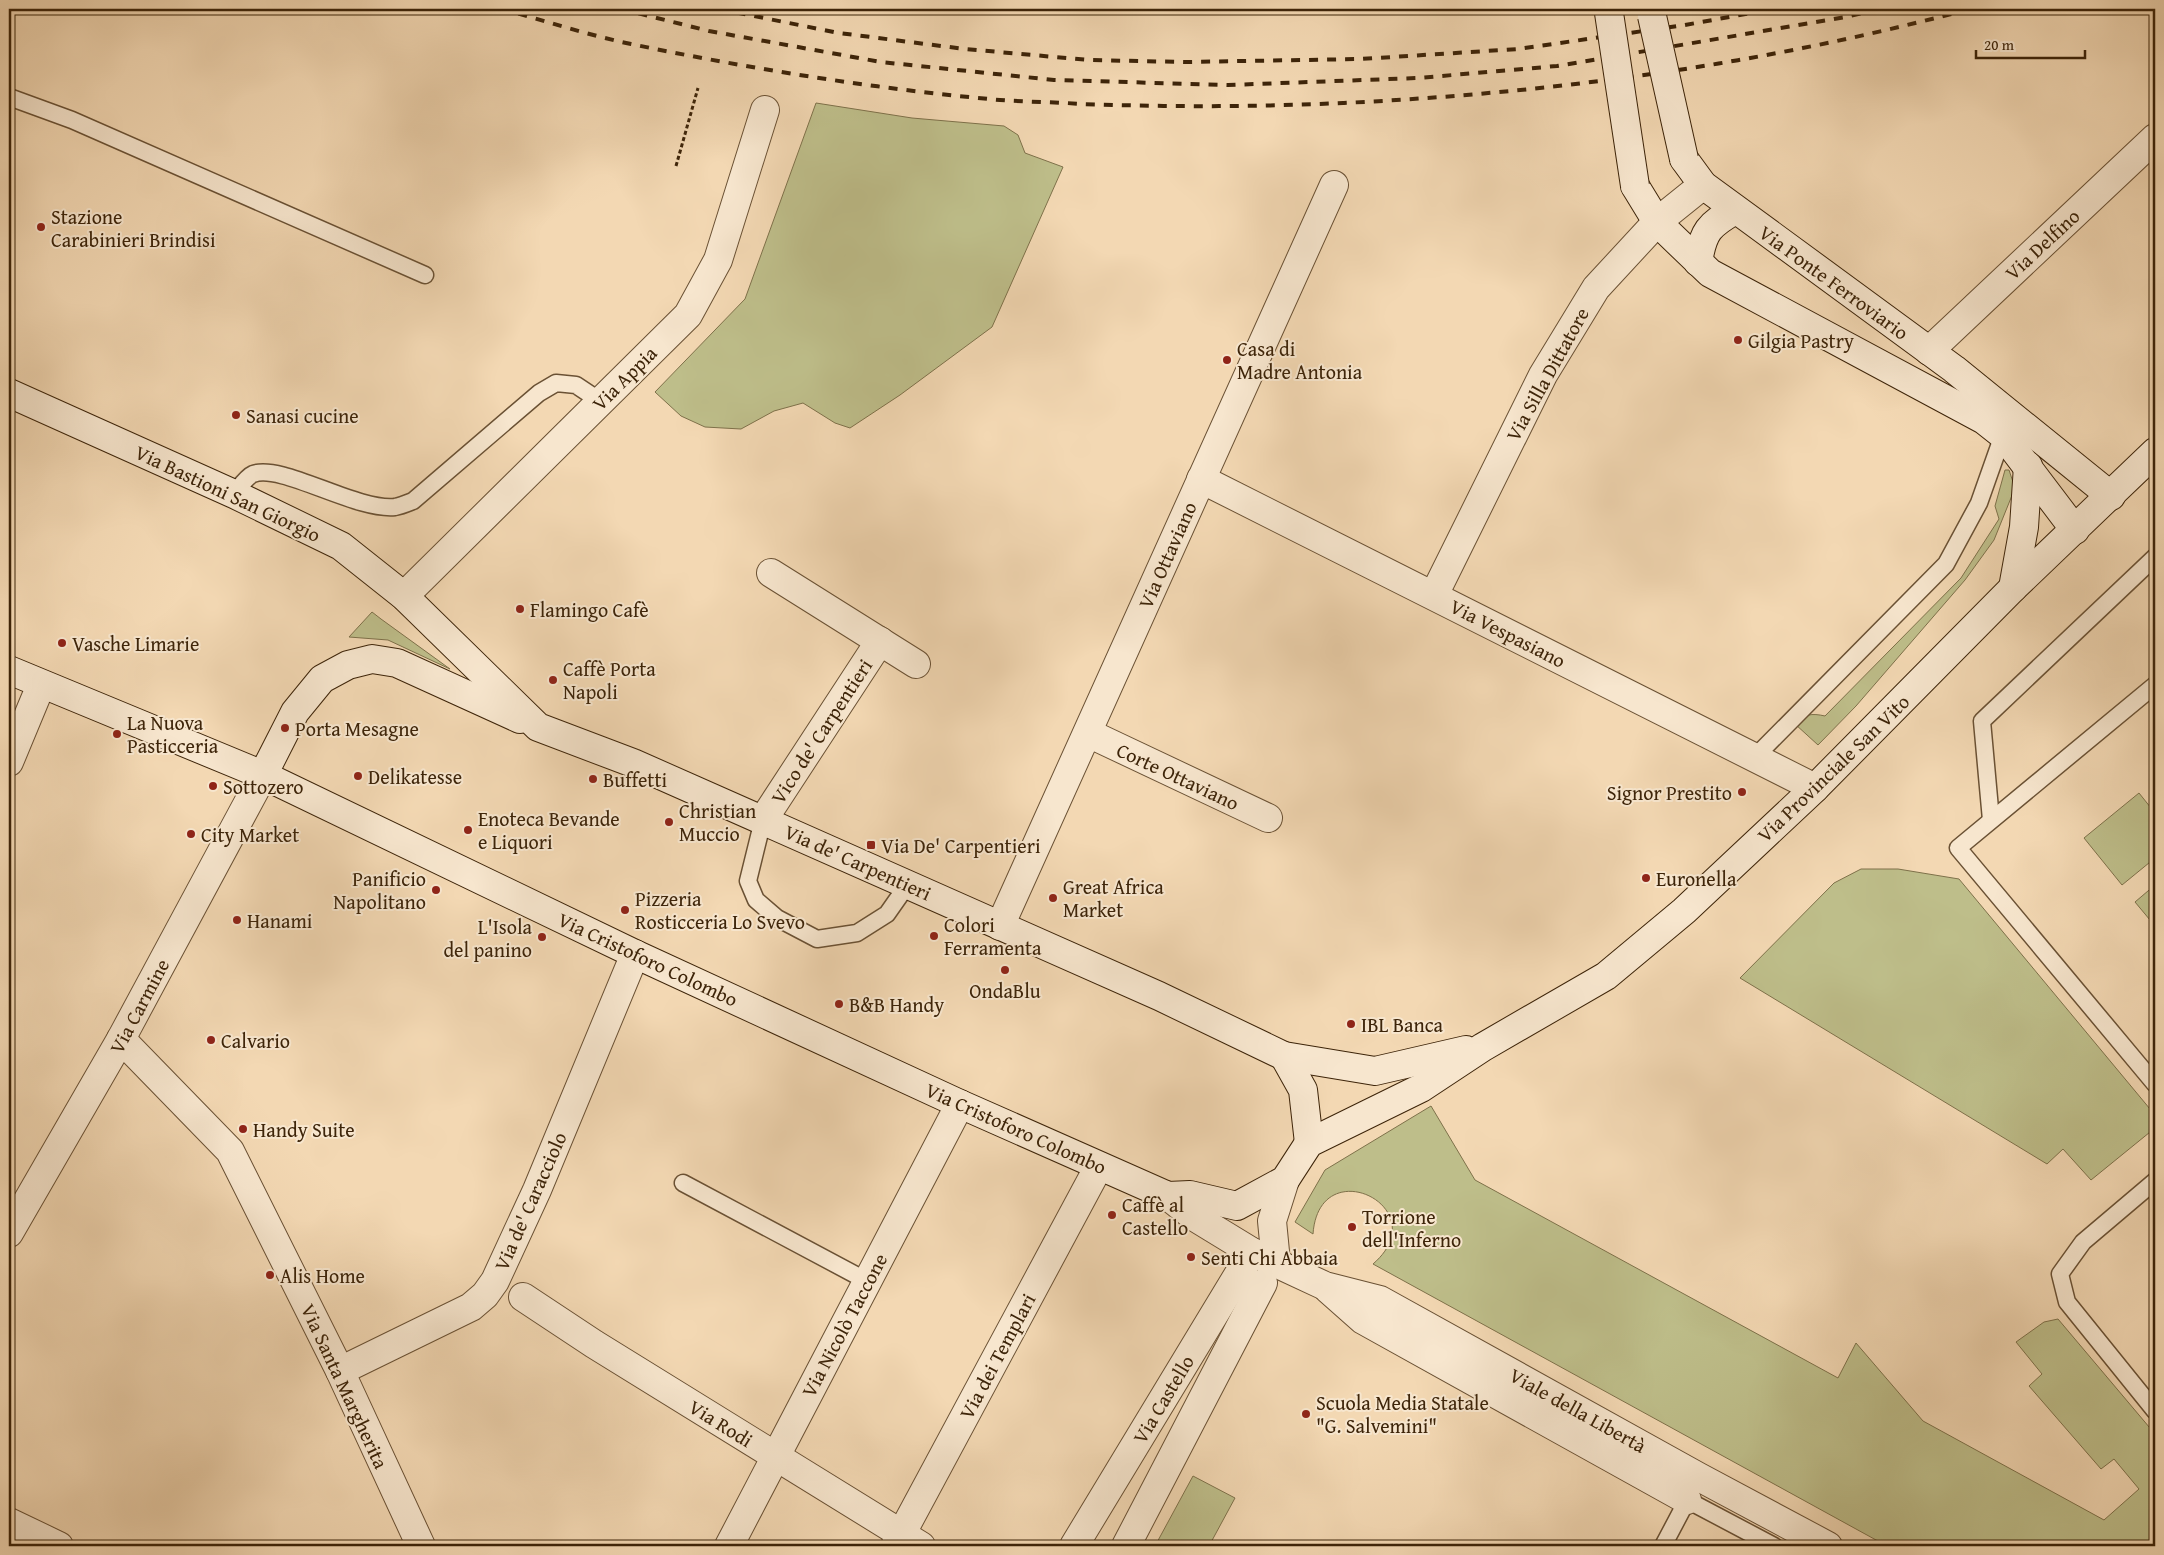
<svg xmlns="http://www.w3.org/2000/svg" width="2164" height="1555" viewBox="0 0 2164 1555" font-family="'Gentium Book Plus',serif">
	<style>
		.green { fill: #bebe8a; stroke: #7e714a }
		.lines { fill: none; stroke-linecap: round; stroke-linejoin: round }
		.lane-casing { stroke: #6a5134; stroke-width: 19 }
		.street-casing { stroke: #6a5134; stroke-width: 30 }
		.secondary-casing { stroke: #3d2409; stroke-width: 30 }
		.path { stroke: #3d2409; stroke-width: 3; stroke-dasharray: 4 2.5; stroke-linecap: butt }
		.lane { stroke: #f7e6ce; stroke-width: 16 }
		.street { stroke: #f7e6ce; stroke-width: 28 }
		.secondary { stroke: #f7e6ce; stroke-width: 28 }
		.rail { stroke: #3d2409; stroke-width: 4; stroke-dasharray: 9 9; stroke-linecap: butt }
		.secondary-bridge-casing { stroke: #3d2409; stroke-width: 30; stroke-linecap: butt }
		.secondary-bridge { stroke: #f7e6ce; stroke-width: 28 }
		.poi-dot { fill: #8f2418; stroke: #f7e6ce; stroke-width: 2 }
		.labels { text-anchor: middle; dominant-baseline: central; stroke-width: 4; stroke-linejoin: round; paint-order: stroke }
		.poi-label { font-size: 20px; fill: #3d2409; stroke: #f7e6ce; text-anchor: start }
		.street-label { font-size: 20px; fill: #3d2409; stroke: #f7e6ce }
	</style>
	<rect width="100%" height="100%" fill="#f3d8b3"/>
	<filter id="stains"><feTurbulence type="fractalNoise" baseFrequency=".004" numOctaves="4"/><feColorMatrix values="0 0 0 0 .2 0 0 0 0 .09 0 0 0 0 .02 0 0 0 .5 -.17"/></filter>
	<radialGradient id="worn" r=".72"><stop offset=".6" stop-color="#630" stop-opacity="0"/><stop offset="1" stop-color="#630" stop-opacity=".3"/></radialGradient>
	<g class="green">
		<polygon points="816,103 912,118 1004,126 1018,135 1025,153 1063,167 992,327 900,395 850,428 835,423 803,403 774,411 741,429 705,427 681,416 655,392 745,299"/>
		<path d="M2005 470H2009L2015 488 1994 540 1965 580 1856 706 1818 745 1795 724C1803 714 1812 713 1825 716L1961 578 1999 519 1995 506Z"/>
		<polygon points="372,612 381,619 450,669 388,640 349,637"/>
		<polygon points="2139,793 2155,813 2155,858 2122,885 2084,838"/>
		<polygon points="1861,869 1898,869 1959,879 2155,1115 2155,1128 2091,1180 2063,1149 2047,1164 1740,978 1834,883"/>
		<polygon points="2155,885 2155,926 2135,902"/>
		<path d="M1431 1106 1475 1180 1838 1378 1856 1343 1923 1421 2104 1520 2139 1489 2114 1459 2101 1469 2029 1386 2042 1374 2016 1342 2044 1322 2058 1319 2155 1434V1546H1887L1373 1264C1438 1208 1319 1149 1313 1234L1295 1222 1325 1170Z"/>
		<polygon points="1193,1476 1235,1498 1209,1546 1155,1546"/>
	</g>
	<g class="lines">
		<g class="lane-casing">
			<g id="lane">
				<polyline points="9,97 72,120 425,275"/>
				<path d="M234 494C239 488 246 477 253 474 281 463 356 511 395 507 401 506 408 503 413 501L539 393 556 383 576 385 600 401"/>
				<polyline points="2155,685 1958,848 2155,1084"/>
				<polyline points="1755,757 1946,564 1979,503 2003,435"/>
				<polyline points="763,820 748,881 756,900 777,918 817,939 857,933 887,914 908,884"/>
				<polyline points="1991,820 1982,721 2155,557"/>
				<polyline points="2155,1181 2083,1242 2060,1274 2067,1302 2155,1411"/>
				<polyline points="683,1183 867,1281"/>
				<polyline points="1687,1500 1774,1546"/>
				<polyline points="1663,1546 1691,1493"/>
			</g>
		</g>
		<g class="street-casing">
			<g id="street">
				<polyline points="1929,351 2155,138"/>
				<polyline points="1201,479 1815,788"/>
				<polyline points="771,573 916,664"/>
				<polyline points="1434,595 1543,375 1596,288 1657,222 1703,185"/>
				<polyline points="404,596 688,315 718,260 765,110"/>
				<polyline points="1088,733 1268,818"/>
				<polyline points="9,762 41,685"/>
				<polyline points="763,820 880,641"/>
				<polyline points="1000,926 1334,185"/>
				<polyline points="121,1039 230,1151 340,1371 421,1546"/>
				<polyline points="1168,1196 1193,1216 1252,1252 1325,1286 1380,1300 1699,1477 1828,1546"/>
				<polyline points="9,1233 121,1039 263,775"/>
				<polyline points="1276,1262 1272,1221 1285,1180"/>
				<polyline points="1328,1289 1363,1320 1687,1500"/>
				<polyline points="523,1297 594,1344 921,1546"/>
				<polyline points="340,1371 471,1307 485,1295 495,1281 537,1190 635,954"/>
				<polyline points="9,1522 59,1546"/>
				<polyline points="729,1546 960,1104"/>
				<polyline points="895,1546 1099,1166"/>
				<polyline points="1074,1546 1252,1252"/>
				<polyline points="1126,1546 1263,1283"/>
			</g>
		</g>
		<g class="secondary-casing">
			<g id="secondary">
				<polyline points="1684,159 1703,185 1954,369 2111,496"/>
				<polyline points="1635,186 1657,222 1710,273 1984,420 2003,435 2075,530"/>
				<path d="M1698 262C1703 231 1709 225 1735 210"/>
				<polyline points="9,393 234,494 341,546 404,596 538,727 633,763 1159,996 1284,1056 1375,1071 1466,1050"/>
				<polyline points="2013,588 2024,527 2028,466"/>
				<polyline points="9,670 263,775 635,954 960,1104 1168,1196 1190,1195 1237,1206 1285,1180 1309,1143 1421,1088 1483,1047 1606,976 1684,911 1815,788 2013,588 2155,452"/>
				<polyline points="263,775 295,712 322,679 348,665 372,659 397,663 520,719"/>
				<polyline points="1284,1056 1303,1090 1309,1143"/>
			</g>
		</g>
		<polyline class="path" points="676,166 698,88"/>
		<use href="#lane" class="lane"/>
		<use href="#street" class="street"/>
		<use href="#secondary" class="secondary"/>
		<g class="rail">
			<path d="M501 9C544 20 587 35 631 44 752 69 876 89 1000 100 1027 102 1055 102 1082 104 1169 107 1256 107 1343 103 1555 93 1765 64 1970 9"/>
			<polyline points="621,9 709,31 881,62 1054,80 1228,85 1418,78 1557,66 1846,17 1879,9"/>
			<polyline points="719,9 839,33 965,49 1089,60 1186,62 1361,59 1518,49 1685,25 1773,9"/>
		</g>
		<g class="secondary-bridge-casing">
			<g id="secondary-bridge">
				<polyline points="1609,13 1635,186"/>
				<polyline points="1652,16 1684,159"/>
			</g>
		</g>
		<use href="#secondary-bridge" class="secondary-bridge"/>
	</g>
	<g class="poi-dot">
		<circle cx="41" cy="227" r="5"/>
		<circle cx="1738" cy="340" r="5"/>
		<circle cx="1227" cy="360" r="5"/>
		<circle cx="236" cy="415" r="5"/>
		<circle cx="520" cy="609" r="5"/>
		<circle cx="62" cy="643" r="5"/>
		<circle cx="553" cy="680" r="5"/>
		<circle cx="285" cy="728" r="5"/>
		<circle cx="117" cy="734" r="5"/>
		<circle cx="358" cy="776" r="5"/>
		<circle cx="593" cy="779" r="5"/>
		<circle cx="213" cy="786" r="5"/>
		<circle cx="1742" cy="792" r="5"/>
		<circle cx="669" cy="822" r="5"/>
		<circle cx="468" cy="830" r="5"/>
		<circle cx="191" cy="834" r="5"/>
		<rect x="866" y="840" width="10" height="10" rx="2.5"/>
		<circle cx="1646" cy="878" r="5"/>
		<circle cx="436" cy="890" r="5"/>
		<circle cx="1053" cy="898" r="5"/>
		<circle cx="625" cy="910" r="5"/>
		<circle cx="237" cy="920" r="5"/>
		<circle cx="934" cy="936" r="5"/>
		<circle cx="542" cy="937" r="5"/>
		<circle cx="1005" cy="970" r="5"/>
		<circle cx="839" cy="1004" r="5"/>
		<circle cx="1351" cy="1024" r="5"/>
		<circle cx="211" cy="1040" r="5"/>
		<circle cx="243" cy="1129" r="5"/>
		<circle cx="1112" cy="1215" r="5"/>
		<circle cx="1352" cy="1227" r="5"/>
		<circle cx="1191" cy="1257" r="5"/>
		<circle cx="270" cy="1275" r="5"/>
		<circle cx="1306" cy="1414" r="5"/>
	</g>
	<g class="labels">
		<g class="poi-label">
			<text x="51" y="216">Stazione<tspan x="51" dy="23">Carabinieri Brindisi</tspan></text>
			<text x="1748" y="340">Gilgia Pastry</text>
			<text x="1237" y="348">Casa di<tspan x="1237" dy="23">Madre Antonia</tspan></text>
			<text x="246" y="415">Sanasi cucine</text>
			<text x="530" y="609">Flamingo Cafè</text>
			<text x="72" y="643">Vasche Limarie</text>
			<text x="563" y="668">Caffè Porta<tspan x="563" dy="23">Napoli</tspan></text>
			<text x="127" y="722">La Nuova<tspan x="127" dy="23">Pasticceria</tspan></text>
			<text x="295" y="728">Porta Mesagne</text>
			<text x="368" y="776">Delikatesse</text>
			<text x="603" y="779">Buffetti</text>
			<text x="223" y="786">Sottozero</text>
			<text x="1732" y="792" text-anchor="end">Signor Prestito</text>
			<text x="679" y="810">Christian<tspan x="679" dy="23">Muccio</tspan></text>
			<text x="478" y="818">Enoteca Bevande<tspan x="478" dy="23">e Liquori</tspan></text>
			<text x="201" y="834">City Market</text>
			<text x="881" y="845">Via De' Carpentieri</text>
			<text x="426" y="878" text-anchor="end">Panificio<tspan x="426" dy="23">Napolitano</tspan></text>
			<text x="1656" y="878">Euronella</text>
			<text x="1063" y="886">Great Africa<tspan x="1063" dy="23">Market</tspan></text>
			<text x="635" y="898">Pizzeria<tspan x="635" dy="23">Rosticceria Lo Svevo</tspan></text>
			<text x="247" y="920">Hanami</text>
			<text x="944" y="924">Colori<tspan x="944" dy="23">Ferramenta</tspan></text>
			<text x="532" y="926" text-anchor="end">L'Isola<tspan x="532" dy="23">del panino</tspan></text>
			<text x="1005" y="990" text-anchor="middle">OndaBlu</text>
			<text x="849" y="1004">B&amp;B Handy</text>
			<text x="1361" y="1024">IBL Banca</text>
			<text x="221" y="1040">Calvario</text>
			<text x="253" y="1129">Handy Suite</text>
			<text x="1122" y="1204">Caffè al<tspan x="1122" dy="23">Castello</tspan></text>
			<text x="1362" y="1216">Torrione<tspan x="1362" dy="23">dell'Inferno</tspan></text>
			<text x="1201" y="1257">Senti Chi Abbaia</text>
			<text x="280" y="1275">Alis Home</text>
			<text x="1316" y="1402">Scuola Media Statale<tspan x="1316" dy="23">"G. Salvemini"</tspan></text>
		</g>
		<g class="street-label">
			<text transform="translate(2042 244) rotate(-43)">Via Delfino</text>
			<text transform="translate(1834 282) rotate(36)">Via Ponte Ferroviario</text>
			<text transform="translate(1547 374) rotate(-61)">Via Silla Dittatore</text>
			<text transform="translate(624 378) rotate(-45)">Via Appia</text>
			<text transform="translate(228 493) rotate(25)">Via Bastioni San Giorgio</text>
			<text transform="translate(1167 555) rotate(-66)">Via Ottaviano</text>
			<text transform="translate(1508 633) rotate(27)">Via Vespasiano</text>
			<text transform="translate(821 731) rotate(-57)">Vico de' Carpentieri</text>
			<text transform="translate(1833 768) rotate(-44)">Via Provinciale San Vito</text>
			<text transform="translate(1178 776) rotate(25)">Corte Ottaviano</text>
			<text transform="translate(858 862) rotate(24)">Via de' Carpentieri</text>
			<text transform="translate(648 959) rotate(25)">Via Cristoforo Colombo</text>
			<text transform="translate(139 1006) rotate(-62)">Via Carmine</text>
			<text transform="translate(1016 1128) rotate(24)">Via Cristoforo Colombo</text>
			<text transform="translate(530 1201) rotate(-66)">Via de' Caracciolo</text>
			<text transform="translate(844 1325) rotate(-62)">Via Nicolò Taccone</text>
			<text transform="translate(997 1356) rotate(-62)">Via dei Templari</text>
			<text transform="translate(345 1386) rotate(65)">Via Santa Margherita</text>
			<text transform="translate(1163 1399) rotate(-59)">Via Castello</text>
			<text transform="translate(1578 1410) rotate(29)">Viale della Libertà</text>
			<text transform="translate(721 1423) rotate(32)">Via Rodi</text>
		</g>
	</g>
	<rect width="2164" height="1555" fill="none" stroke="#f3d8b3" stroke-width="30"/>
	<rect x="10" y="10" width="2144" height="1535" fill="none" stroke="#3d2409" stroke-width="2.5"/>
	<rect x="15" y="15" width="2134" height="1525" fill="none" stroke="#3d2409"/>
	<path d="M1976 50v8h109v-8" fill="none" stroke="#3d2409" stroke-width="2.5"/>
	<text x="1984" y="50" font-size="15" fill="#3d2409" stroke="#f7e6ce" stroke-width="4" paint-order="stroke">20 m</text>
	<rect width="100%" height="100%" filter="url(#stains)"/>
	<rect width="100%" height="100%" fill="url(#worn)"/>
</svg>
